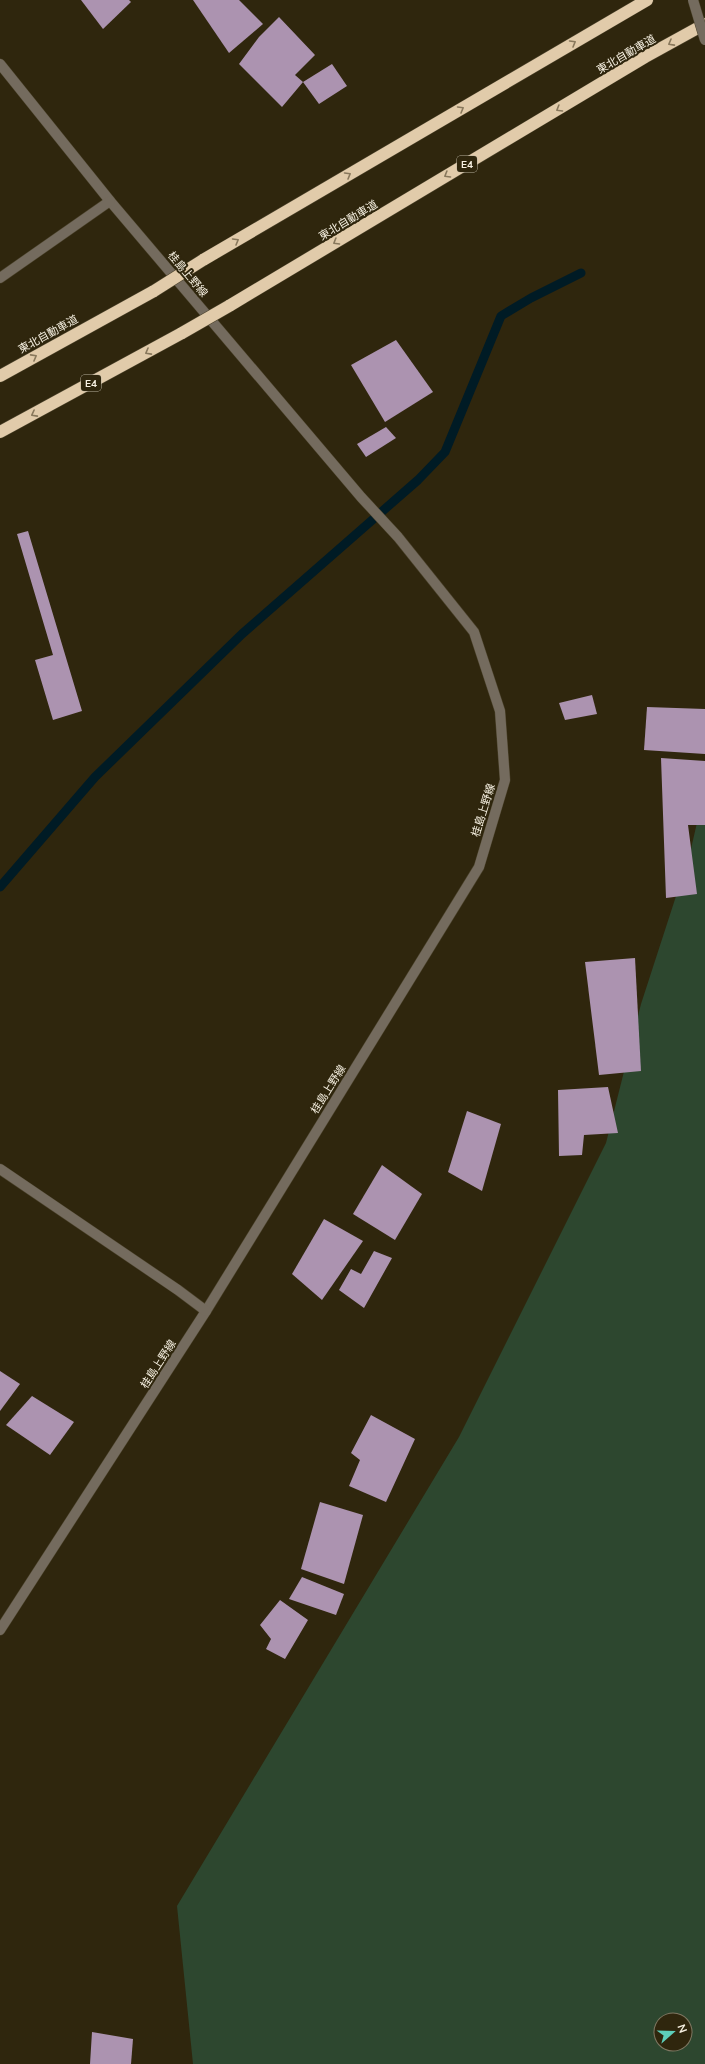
<svg xmlns="http://www.w3.org/2000/svg" width="705" height="2064" viewBox="0 0 705 2064" font-family="Mulish,'Noto Sans JP',sans-serif">
	<style>
		.green { fill: #2d472f; fill-rule: evenodd }
		.lines { fill: none; stroke-linecap: round; stroke-linejoin: round }
		.stream { stroke: #001b25; stroke-width: 9 }
		.building { fill: #ac93b0 }
		.minor-casing { stroke: #4b422b; stroke-width: 11 }
		.highway-casing { stroke: #4b422b; stroke-width: 13 }
		.minor { stroke: #746b5e; stroke-width: 10 }
		.highway { stroke: #e1cbaa; stroke-width: 12 }
		.minor-bridge-casing { stroke: #4b422b; stroke-width: 11; stroke-linecap: butt }
		.highway-bridge-casing { stroke: #4b422b; stroke-width: 13; stroke-linecap: butt }
		.minor-bridge { stroke: #746b5e; stroke-width: 10 }
		.highway-bridge { stroke: #e1cbaa; stroke-width: 12 }
		.oneway { stroke: #88785c }
		.labels { text-anchor: middle; dominant-baseline: central; stroke-width: 4; stroke-linejoin: round; paint-order: stroke }
		.shield { fill: #2f260d; stroke: #bab3a1; stroke-width: 1 }
		.shield-label { font-size: 10px; font-weight: bold; fill: #f6f0e1 }
		.street-label { font-size: 11px; fill: #f6f0e1; stroke: #2f260d }
	</style>
	<rect width="100%" height="100%" fill="#2f260d"/>
	<path class="green" d="M705 788V2064H193L177 1906 459 1437 606 1143 641 1004 690 853ZM661 2020H685V2044H661Z"/>
	<g class="lines">
		<polyline class="stream" points="0,887 95,777 242,634 418,480 445,452 501,316 531,298 581,273"/>
	</g>
	<g class="building">
		<polygon points="81,0 129,0 131,2 103,29"/>
		<polygon points="193,0 239,0 263,24 229,53"/>
		<polygon points="279,17 315,55 295,75 303,82 282,107 239,64 259,37"/>
		<polygon points="332,64 347,86 319,104 303,82"/>
		<polygon points="396,340 433,392 385,422 351,365"/>
		<polygon points="386,427 396,438 366,457 357,444"/>
		<polygon points="28,531 82,711 53,720 35,660 53,655 17,534"/>
		<polygon points="592,695 597,714 565,720 559,703"/>
		<polygon points="647,707 705,709 705,754 644,750"/>
		<polygon points="661,758 705,761 705,825 688,825 697,894 666,898"/>
		<polygon points="635,958 641,1071 599,1075 585,962"/>
		<polygon points="608,1087 618,1133 584,1135 582,1155 559,1156 558,1090"/>
		<polygon points="467,1111 501,1124 482,1191 448,1172"/>
		<polygon points="382,1165 422,1194 395,1240 353,1214"/>
		<polygon points="324,1219 363,1241 322,1300 292,1274"/>
		<polygon points="374,1251 392,1258 364,1308 339,1290 351,1269 361,1274"/>
		<polygon points="0,1371 20,1384 0,1411"/>
		<polygon points="32,1396 74,1422 50,1455 6,1425"/>
		<polygon points="371,1415 415,1439 386,1502 349,1486 360,1460 351,1453"/>
		<polygon points="320,1502 363,1515 344,1584 301,1569"/>
		<polygon points="302,1577 344,1594 336,1615 289,1599"/>
		<polygon points="280,1600 308,1620 285,1659 266,1649 271,1639 260,1625"/>
		<polygon points="92,2032 133,2039 131,2064 90,2064"/>
	</g>
	<g class="lines">
		<g class="minor-casing">
			<g id="minor">
				<polyline points="0,64 110,201 361,497 398,537 474,632 500,711 505,780 479,867 206,1311 0,1630"/>
				<polyline points="0,278 110,201"/>
				<polyline points="0,1169 178,1290 206,1311"/>
			</g>
		</g>
		<g class="highway-casing">
			<g id="highway">
				<polyline points="203,260 647,0"/>
				<polyline points="229,306 645,57 705,24"/>
				<polyline points="0,376 154,291"/>
				<polyline points="0,432 182,333"/>
			</g>
		</g>
		<use href="#minor" class="minor"/>
		<use href="#highway" class="highway"/>
		<g class="minor-bridge-casing">
			<polyline id="minor-bridge" points="693,0 705,40"/>
		</g>
		<g class="highway-bridge-casing">
			<g id="highway-bridge">
				<polyline points="154,291 203,260"/>
				<polyline points="182,333 229,306"/>
			</g>
		</g>
		<use href="#minor-bridge" class="minor-bridge"/>
		<use href="#highway-bridge" class="highway-bridge"/>
	</g>
	<defs><path id="oneway-chevron" d="M-2-3.5L2.5 0L-2 3.5" fill="none" stroke-width="1.6" stroke-linecap="round" stroke-linejoin="round"/></defs>
	<g class="oneway">
		<use href="#oneway-chevron" transform="translate(573 43) rotate(-30)"/>
		<use href="#oneway-chevron" transform="translate(671 43) rotate(151)"/>
		<use href="#oneway-chevron" transform="translate(461 109) rotate(-30)"/>
		<use href="#oneway-chevron" transform="translate(559 109) rotate(149)"/>
		<use href="#oneway-chevron" transform="translate(348 175) rotate(-30)"/>
		<use href="#oneway-chevron" transform="translate(447 175) rotate(149)"/>
		<use href="#oneway-chevron" transform="translate(236 241) rotate(-30)"/>
		<use href="#oneway-chevron" transform="translate(336 242) rotate(149)"/>
		<use href="#oneway-chevron" transform="translate(148 352) rotate(151)"/>
		<use href="#oneway-chevron" transform="translate(34 357) rotate(-29)"/>
		<use href="#oneway-chevron" transform="translate(34 414) rotate(152)"/>
	</g>
	<g class="labels">
		<g class="shield">
			<rect x="457" y="156" width="20" height="16" rx="3"/>
			<rect x="81" y="375" width="20" height="16" rx="3"/>
		</g>
		<g class="shield-label">
			<text x="467" y="164">E4</text>
			<text x="91" y="383">E4</text>
		</g>
		<g class="street-label">
			<text transform="translate(626 54) rotate(-30)">東北自動車道</text>
			<text transform="translate(348 220) rotate(-31)">東北自動車道</text>
			<text transform="translate(188 274) rotate(50)">桂島上野線</text>
			<text transform="translate(48 334) rotate(-29)">東北自動車道</text>
			<text transform="translate(483 810) rotate(-73)">桂島上野線</text>
			<text transform="translate(328 1089) rotate(-58)">桂島上野線</text>
			<text transform="translate(158 1364) rotate(-57)">桂島上野線</text>
		</g>
	</g>
	<g transform="translate(673 2032) rotate(70)"><circle r="19" fill="#2f260d" stroke="#7f7762"/>
	<path d="M0-3L7 15L0 10L-7 15Z" fill="#5dceb9"/>
	<text y="-6" font-size="11" font-weight="bold" text-anchor="middle" fill="#f6f0e1">N</text>
	</g>
</svg>
